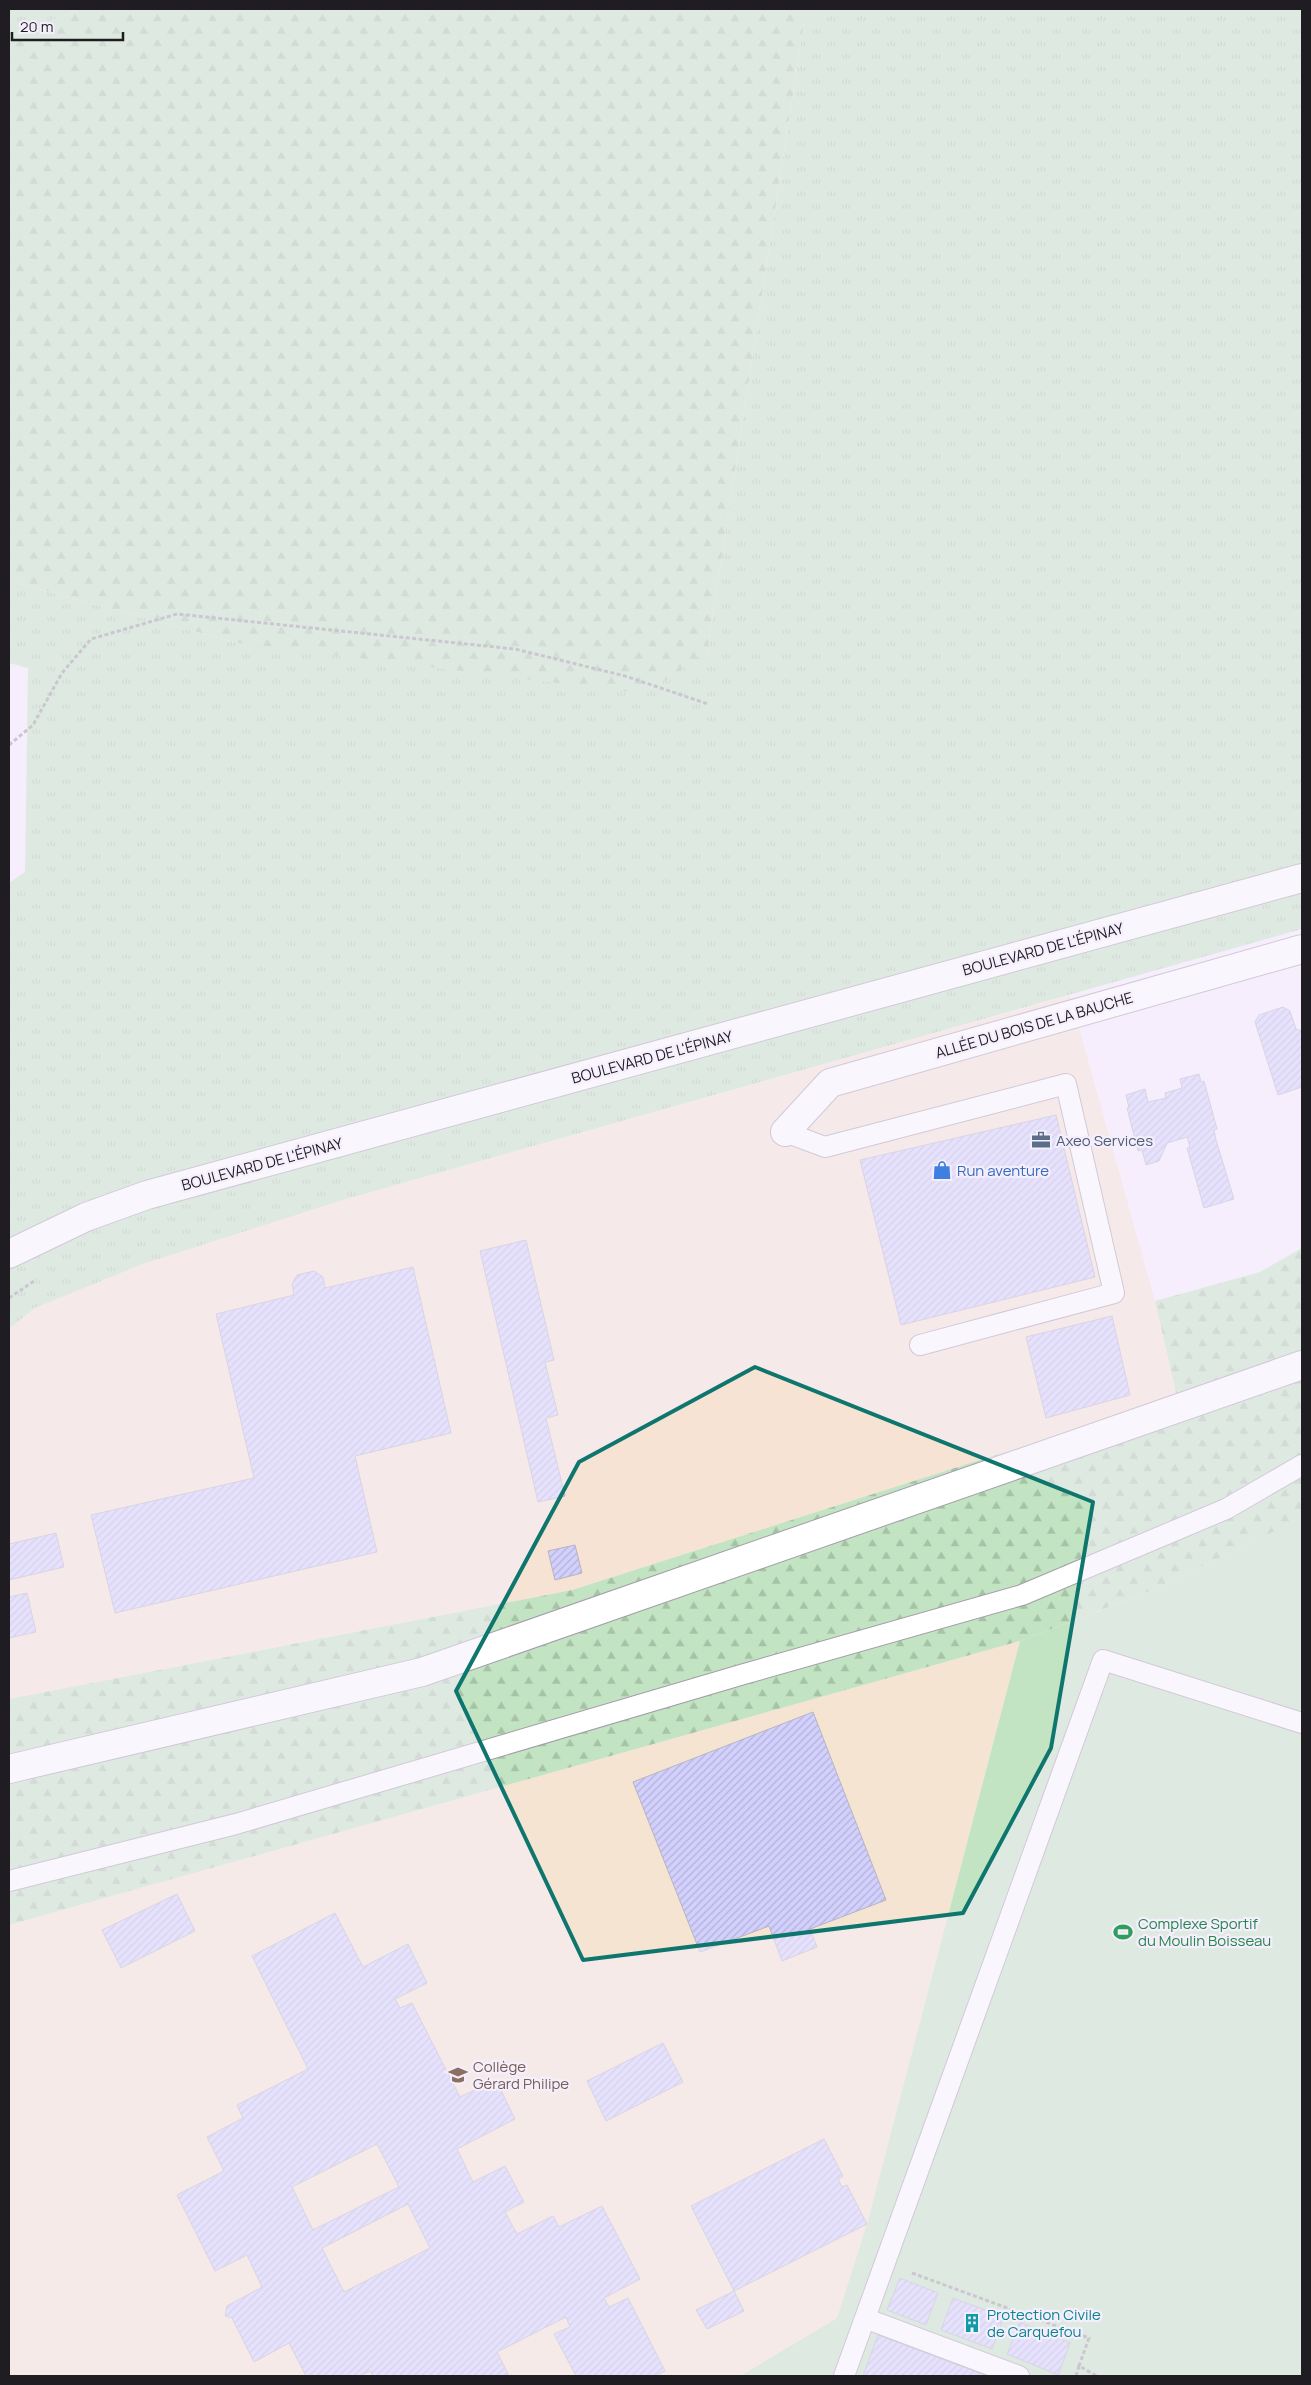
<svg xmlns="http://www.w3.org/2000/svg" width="1311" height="2385" viewBox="0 0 1311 2385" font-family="Manrope,sans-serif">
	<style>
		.commercial { fill: #f7e3d4 }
		.education { fill: #f5e4d2 }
		.grass { fill: url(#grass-tufts) }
		.forest { fill: url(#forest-firs) }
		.pitch { fill: #c2e4c2 }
		.building { fill: url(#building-hatch); stroke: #b5b4c3; fill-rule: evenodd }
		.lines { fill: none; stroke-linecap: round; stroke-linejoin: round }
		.service-casing { stroke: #a39caa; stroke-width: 22 }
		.minor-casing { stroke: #a39caa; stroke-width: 30 }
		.tertiary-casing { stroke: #a39caa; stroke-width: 30 }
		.path { stroke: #99949e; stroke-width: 3; stroke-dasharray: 4 2.5; stroke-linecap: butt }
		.service { stroke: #fff; stroke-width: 20 }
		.minor { stroke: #fff; stroke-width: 28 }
		.tertiary { stroke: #fff; stroke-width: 28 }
		.marked { fill: none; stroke: #0f766e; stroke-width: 4; stroke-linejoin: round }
		.labels { text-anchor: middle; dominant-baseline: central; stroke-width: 4.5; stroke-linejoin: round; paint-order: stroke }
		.street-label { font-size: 15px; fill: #201d22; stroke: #f5eefc }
		.service-label { font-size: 15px; fill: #4e5e75; stroke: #f5eefc; text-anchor: start }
		.shop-label { font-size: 15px; fill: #366cbe; stroke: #f5eefc; text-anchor: start }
		.leisure-label { font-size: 15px; fill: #27864d; stroke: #f5eefc; text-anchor: start }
		.education-label { font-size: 15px; fill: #785e54; stroke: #f5eefc; text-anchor: start }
		.culture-label { font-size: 15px; fill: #0d838f; stroke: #f5eefc; text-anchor: start }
	</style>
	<defs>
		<pattern id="grass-tufts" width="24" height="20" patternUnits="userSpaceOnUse" patternTransform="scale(1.25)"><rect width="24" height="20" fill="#c2e4c2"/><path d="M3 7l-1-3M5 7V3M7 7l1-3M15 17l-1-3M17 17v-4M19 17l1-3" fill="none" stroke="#a6c3a6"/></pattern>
		<pattern id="forest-firs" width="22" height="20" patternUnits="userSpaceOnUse" patternTransform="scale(1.25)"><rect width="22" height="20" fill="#c2e4c2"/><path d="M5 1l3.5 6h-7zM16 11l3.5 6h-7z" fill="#a6c3a6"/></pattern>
		<pattern id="building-hatch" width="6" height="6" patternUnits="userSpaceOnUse" patternTransform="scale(1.25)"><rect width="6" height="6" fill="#d2d0fc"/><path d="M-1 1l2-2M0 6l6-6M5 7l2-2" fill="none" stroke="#b4b2d8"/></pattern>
	</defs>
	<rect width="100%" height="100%" fill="#f5eefc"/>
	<polygon class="commercial" points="1070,995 1155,1301 1177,1397 572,1590 9,1699 9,1329 35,1308 143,1264 343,1200"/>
	<polygon class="education" points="1020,1641 867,2224 837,2318 740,2376 9,2376 9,1925"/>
	<g class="grass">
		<polygon points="9,9 81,9 9,37"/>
		<polygon points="806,9 1302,9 1302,929 343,1200 143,1264 35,1308 9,1329 9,883 25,872 28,668 9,663 9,581 238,643 707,652"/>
	</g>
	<g class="forest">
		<polygon points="81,9 806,9 707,652 645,694 238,643 9,581 9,37"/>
		<polygon points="1302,1248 1302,1518 1293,1523 1146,1593 1020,1641 9,1925 9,1699 572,1590 1177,1397 1155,1301 1260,1272"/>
	</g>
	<polygon class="pitch" points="1302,1518 1302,2376 740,2376 837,2318 867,2224 1020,1641 1146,1593"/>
	<g class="building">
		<polygon points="1283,1007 1290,1011 1296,1029 1302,1031 1302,1087 1278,1095 1255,1022 1259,1015"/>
		<polygon points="1199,1074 1201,1082 1204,1081 1217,1129 1214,1130 1216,1140 1234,1199 1204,1208 1187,1148 1190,1147 1187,1137 1167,1143 1159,1161 1146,1165 1142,1150 1138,1151 1127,1108 1129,1108 1126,1095 1145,1089 1148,1102 1166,1098 1165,1093 1182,1088 1180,1079"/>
		<polygon points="1056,1115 1095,1277 901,1325 860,1160"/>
		<polygon points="526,1240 554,1360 545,1362 558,1415 546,1418 565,1496 538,1502 480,1251"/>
		<polygon points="413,1267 451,1433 355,1456 377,1552 115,1613 91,1515 254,1478 216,1314 294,1295 292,1284 297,1275 314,1271 323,1277 325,1288"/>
		<polygon points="1112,1316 1130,1395 1046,1418 1026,1337"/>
		<polygon points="56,1533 64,1567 9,1580 9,1544"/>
		<polygon points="575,1545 582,1573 555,1580 548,1551"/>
		<polygon points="27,1593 36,1632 9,1638 9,1597"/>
		<polygon points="813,1712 886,1900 810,1929 817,1947 782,1961 769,1926 700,1952 633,1782"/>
		<polygon points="177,1894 195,1931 121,1968 102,1930"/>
		<path d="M335 1913 363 1967 408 1944 427 1983 395 1999 400 2008 412 2003 460 2097 496 2080 515 2119 457 2149 473 2182 505 2166 524 2202 505 2212 517 2234 553 2216 559 2227 602 2206 640 2279 604 2298 609 2307 628 2298 665 2371 655 2376H576L554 2334 570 2327 566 2317 497 2352 509 2376H373L370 2371 359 2376H306L289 2343 254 2362 232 2318 225 2316 227 2306 262 2287 247 2255 215 2271 177 2195 224 2171 207 2137 243 2118 237 2105 308 2069 252 1956ZM377 2144 399 2187 313 2230 292 2187ZM408 2204 430 2248 344 2292 322 2248Z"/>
		<polygon points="663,2043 683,2082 606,2121 587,2081"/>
		<polygon points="824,2139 843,2176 838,2179 842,2187 847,2185 867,2224 734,2291 691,2206"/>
		<polygon points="900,2278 938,2293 926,2325 887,2310"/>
		<polygon points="734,2291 744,2311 707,2329 696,2310"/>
		<polygon points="953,2298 1004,2317 992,2349 941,2330"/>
		<polygon points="1020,2322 1070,2343 1058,2375 1007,2354"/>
		<polygon points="878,2335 987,2376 863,2376"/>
	</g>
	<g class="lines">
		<g class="service-casing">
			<g id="service">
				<polyline points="785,1132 825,1147 1066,1084 1114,1293 920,1345"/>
				<polyline points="9,1881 236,1824 744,1674 1022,1595 1226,1509 1302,1465"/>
				<polyline points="867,2319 1019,2376"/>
				<polyline points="844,2376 1103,1660 1302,1723"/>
			</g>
		</g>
		<g class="minor-casing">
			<g id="minor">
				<polyline points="785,1132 830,1083 1302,949"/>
				<polyline points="9,1769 422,1672 1302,1365"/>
			</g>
		</g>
		<g class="tertiary-casing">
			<polyline id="tertiary" points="9,1254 86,1217 147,1195 1302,878"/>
		</g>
		<g class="path">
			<polyline points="9,745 33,725 62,673 91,639 177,614 515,649 625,676 708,704"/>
			<polyline points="9,1298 34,1281"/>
			<polyline points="912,2273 1089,2338 1079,2366"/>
			<polyline points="1076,2376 1079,2366 1097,2376"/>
		</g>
		<use href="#service" class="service"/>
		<use href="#minor" class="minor"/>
		<use href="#tertiary" class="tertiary"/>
	</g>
	<path d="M0 0H1311V2385H0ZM755 1367 1093 1502 1051 1748 963 1913 583 1960 456 1691 579 1462Z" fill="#f5eefc" fill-opacity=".55" fill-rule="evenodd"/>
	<path class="marked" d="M755 1367 1093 1502 1051 1748 963 1913 583 1960 456 1691 579 1462Z"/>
	<defs>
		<g id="office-bare" transform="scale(1.5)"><path d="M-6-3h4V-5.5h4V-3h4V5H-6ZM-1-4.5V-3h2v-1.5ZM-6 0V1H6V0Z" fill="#5c6f8a" stroke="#f5eefc" stroke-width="2.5" paint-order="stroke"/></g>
		<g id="shop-bare" transform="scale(1.5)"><path d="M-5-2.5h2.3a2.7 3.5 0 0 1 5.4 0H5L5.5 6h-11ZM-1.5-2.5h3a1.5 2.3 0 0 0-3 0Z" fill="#3f7fe0" stroke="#f5eefc" stroke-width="2.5" paint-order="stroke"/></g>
		<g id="stadium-bare" transform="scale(1.5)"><path d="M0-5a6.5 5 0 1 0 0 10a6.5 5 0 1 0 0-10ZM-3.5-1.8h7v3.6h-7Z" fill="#2e9e5b" stroke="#f5eefc" stroke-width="2.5" paint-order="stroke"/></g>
		<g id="school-bare" transform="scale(1.5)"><path d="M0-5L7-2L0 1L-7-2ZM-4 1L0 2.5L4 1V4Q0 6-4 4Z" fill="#8d6e63" stroke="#f5eefc" stroke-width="2.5" paint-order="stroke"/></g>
		<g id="building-bare" transform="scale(1.5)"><path d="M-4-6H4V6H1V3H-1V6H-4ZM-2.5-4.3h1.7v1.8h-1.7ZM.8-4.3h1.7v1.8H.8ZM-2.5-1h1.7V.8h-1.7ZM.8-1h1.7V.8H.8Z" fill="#0f9aa8" stroke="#f5eefc" stroke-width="2.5" paint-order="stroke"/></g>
	</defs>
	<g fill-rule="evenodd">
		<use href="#office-bare" x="1041" y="1140"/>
		<use href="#shop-bare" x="942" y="1170"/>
		<use href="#stadium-bare" x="1123" y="1932"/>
		<use href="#school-bare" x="458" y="2075"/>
		<use href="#building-bare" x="972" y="2323"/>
	</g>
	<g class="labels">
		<g class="street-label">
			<text transform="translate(1043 949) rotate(-15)">BOULEVARD DE L'ÉPINAY</text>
			<text transform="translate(1034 1025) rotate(-16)">ALLÉE DU BOIS DE LA BAUCHE</text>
			<text transform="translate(652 1057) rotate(-15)">BOULEVARD DE L'ÉPINAY</text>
			<text transform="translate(262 1164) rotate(-15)">BOULEVARD DE L'ÉPINAY</text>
		</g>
		<g class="service-label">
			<text x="1056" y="1140">Axeo Services</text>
		</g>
		<g class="shop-label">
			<text x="957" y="1170">Run aventure</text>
		</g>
		<g class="leisure-label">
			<text x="1138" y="1923">Complexe Sportif<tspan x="1138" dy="17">du Moulin Boisseau</tspan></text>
		</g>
		<g class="education-label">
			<text x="473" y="2066">Collège<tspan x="473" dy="17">Gérard Philipe</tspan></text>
		</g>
		<g class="culture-label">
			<text x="987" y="2314">Protection Civile<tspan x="987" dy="17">de Carquefou</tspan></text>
		</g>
	</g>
	<rect width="1311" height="2385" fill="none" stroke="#201d22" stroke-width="20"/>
	<path d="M12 32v8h111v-8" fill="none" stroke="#201d22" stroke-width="2.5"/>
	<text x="20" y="32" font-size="15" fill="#201d22" stroke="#f5eefc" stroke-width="4" paint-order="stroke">20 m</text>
</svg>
